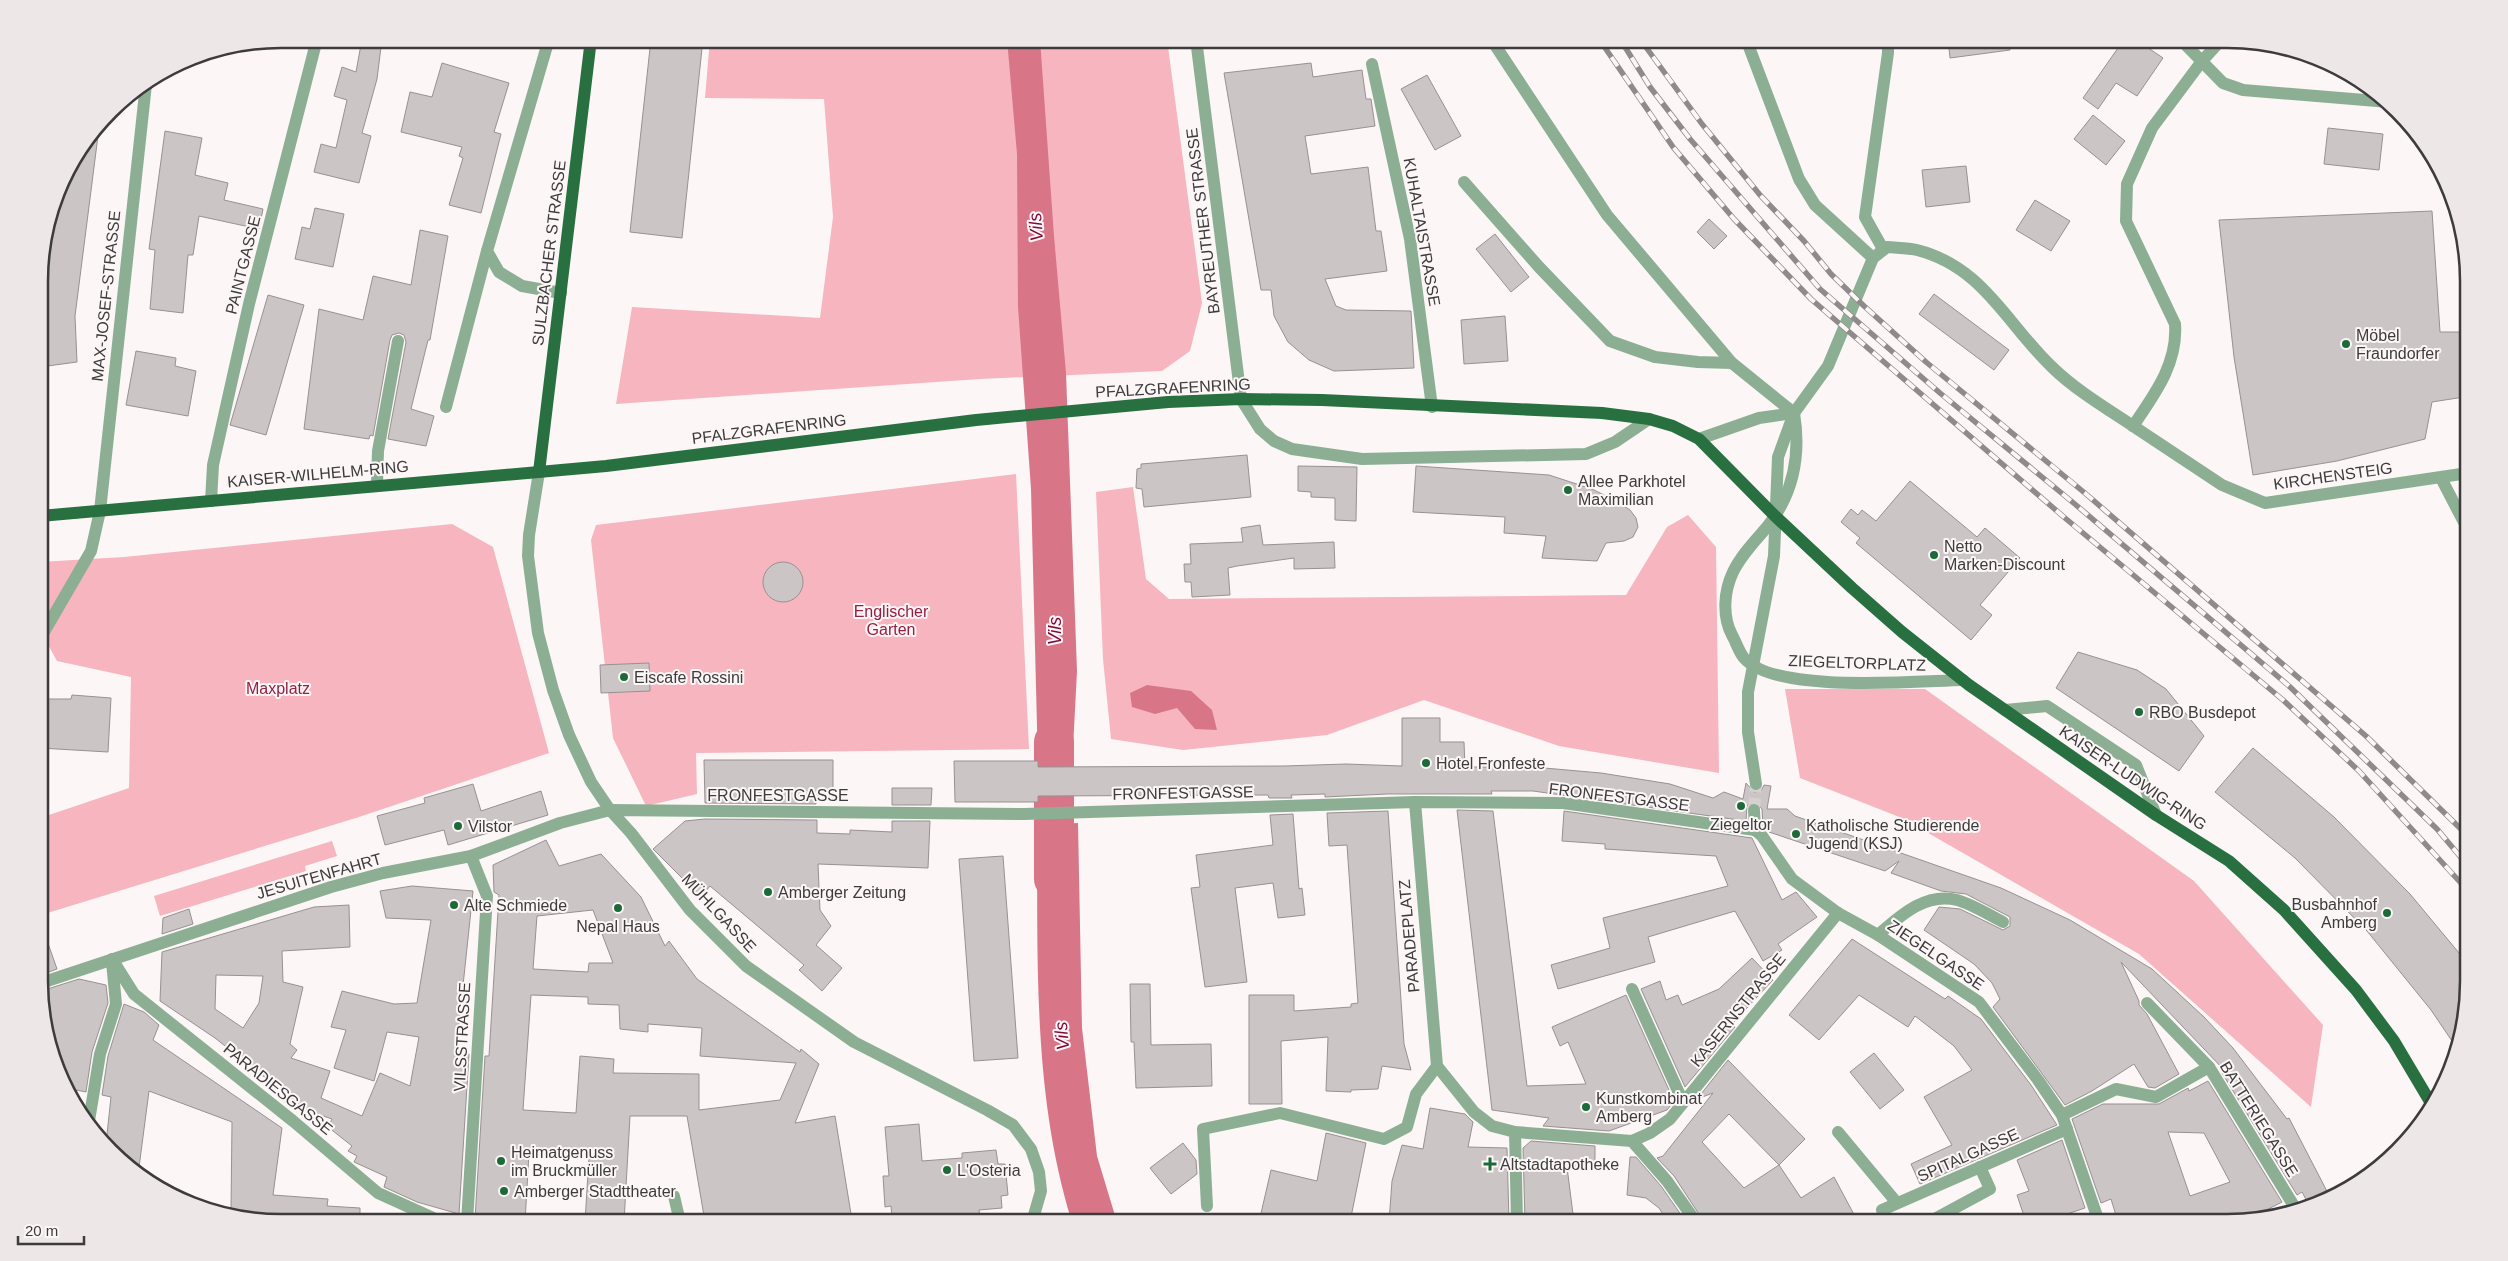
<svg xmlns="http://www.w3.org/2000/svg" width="2508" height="1261" viewBox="0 0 2508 1261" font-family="Arial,sans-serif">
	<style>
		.green { fill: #f6b5bf }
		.water { fill: #d87688 }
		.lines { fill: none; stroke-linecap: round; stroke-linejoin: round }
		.river { stroke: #d87688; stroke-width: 40 }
		.building { fill: #cbc5c6; stroke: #979192; fill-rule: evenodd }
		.minor-tunnel { stroke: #d6d1d1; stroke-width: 12; stroke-dasharray: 12 6; stroke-linecap: butt }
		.minor { stroke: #8caf93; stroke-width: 12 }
		.major { stroke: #297041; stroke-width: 12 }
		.rail-casing { stroke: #8f8b8c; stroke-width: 5.5 }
		.rail { stroke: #fcf6f7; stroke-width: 4; stroke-dasharray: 11; stroke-linecap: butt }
		.poi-dot { fill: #1c6a39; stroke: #fcf6f7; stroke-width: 2 }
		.labels { text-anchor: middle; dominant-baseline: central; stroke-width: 4; stroke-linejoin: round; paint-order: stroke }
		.street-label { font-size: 16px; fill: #3d3b3b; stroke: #fcf6f7 }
		.poi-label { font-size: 16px; fill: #3d3b3b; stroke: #fcf6f7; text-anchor: start }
		.park-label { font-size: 16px; fill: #941f42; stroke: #fcf6f7 }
		.water-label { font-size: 18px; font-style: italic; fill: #830734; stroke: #fcf6f7 }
		.rim { fill: none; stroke: #3d3b3b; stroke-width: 2.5 }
	</style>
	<rect width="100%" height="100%" fill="#fcf6f7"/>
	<g class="green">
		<polygon points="710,39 1167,39 1202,303 1190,351 1162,371 980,379 616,404 632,307 820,318 833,217 824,99 705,98"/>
		<polygon points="1016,474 1029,749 696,753 697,794 646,806 613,738 591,540 596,525"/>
		<polygon points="1133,487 1146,579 1169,599 1626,595 1667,527 1688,515 1716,547 1719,773 1559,746 1424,700 1327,735 1183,750 1111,739 1103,659 1096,492"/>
		<polygon points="452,524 493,547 549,753 359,817 41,915 40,818 129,788 131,677 57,661 40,630 40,562 124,557"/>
		<polygon points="1785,689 1925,689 2194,881 2323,1025 2311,1107 2139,954 1902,818 1800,778"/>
		<polygon points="332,841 337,856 305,866 306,871 160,916 154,896"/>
	</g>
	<g class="water">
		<polygon points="1007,39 1040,39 1054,236 1066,373 1077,671 1072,767 1038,766 1031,489 1018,307 1017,154"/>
		<polygon points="1147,685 1191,691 1212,710 1217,730 1195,729 1177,708 1155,714 1132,707 1130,693"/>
		<path d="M1078 823 1082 1028 1097 1156 1117 1222H1072C1032 1094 1038 958 1037 825Z"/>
	</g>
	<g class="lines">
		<polyline class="river" points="1054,879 1054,742"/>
	</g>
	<g class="building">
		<polygon points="362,39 382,39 377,79 362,133 371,136 359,183 314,172 321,144 336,148 347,100 334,96 342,67 356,72"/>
		<polygon points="651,39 703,39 682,238 630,232"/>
		<polygon points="1948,39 1977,39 1978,45 1985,49 1992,45 1993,39 2009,39 2010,50 1950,58"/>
		<polygon points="2109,39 2135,39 2163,58 2137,96 2116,83 2098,109 2083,98 2118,48"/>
		<polygon points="442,63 509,83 494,132 501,134 481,213 449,205 463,158 459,156 462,147 401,132 410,92 432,97"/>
		<polygon points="1311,63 1313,77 1362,70 1366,99 1371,99 1375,126 1305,136 1311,174 1368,167 1376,231 1381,231 1387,271 1325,279 1336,306 1346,310 1411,311 1414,368 1334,371 1309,360 1288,342 1274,316 1271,290 1261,290 1224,73"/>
		<polygon points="1427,75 1461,136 1435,150 1401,89"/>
		<polygon points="2093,115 2125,141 2106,165 2074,139"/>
		<polygon points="99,128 75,316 77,362 40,367 39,265 64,173"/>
		<polygon points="2328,128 2383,134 2379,170 2324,164"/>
		<polygon points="165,131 202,138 195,175 228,183 224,200 263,209 259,229 199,216 193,255 188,255 183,313 150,309 155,250 149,249"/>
		<polygon points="1966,166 1970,202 1926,207 1922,170"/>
		<polygon points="2035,200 2070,221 2051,251 2016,230"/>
		<polygon points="315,208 344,214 333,267 295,259 302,227 310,229"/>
		<polygon points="2432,211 2440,332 2460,332 2464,397 2432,402 2425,439 2337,461 2253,475 2234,357 2219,220"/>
		<polygon points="1709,219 1727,236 1714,249 1697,232"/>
		<polygon points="420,230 448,236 430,340 428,340 411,409 434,416 426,446 388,439 406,342 404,335 399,333 392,335 390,340 373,436 370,435 369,439 304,429 319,309 363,320 373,276 411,285"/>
		<polygon points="1495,234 1529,277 1511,292 1476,249"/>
		<polygon points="1934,294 2009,350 1994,370 1919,314"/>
		<polygon points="268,295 304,305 266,435 230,425"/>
		<polygon points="1505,316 1508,361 1464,364 1461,320"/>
		<polygon points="136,351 176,358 175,366 196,371 188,416 126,405"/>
		<polygon points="1247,455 1251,497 1144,507 1142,489 1136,488 1137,469 1141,468 1141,464"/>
		<polygon points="1298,466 1357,467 1356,521 1335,520 1335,498 1311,497 1311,492 1298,491"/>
		<polygon points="1416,466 1549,475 1592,489 1616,501 1630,510 1636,518 1638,527 1633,537 1624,541 1606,543 1597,561 1542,558 1546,536 1504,533 1505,517 1413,512"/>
		<polygon points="1910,481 1977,537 1985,528 2020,558 1980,605 1992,615 1971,640 1856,543 1860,538 1841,522 1851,509 1858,515 1862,510 1876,521"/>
		<polygon points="1260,525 1263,545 1334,542 1335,568 1294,569 1294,558 1237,566 1228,568 1230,595 1192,597 1191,582 1185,582 1184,564 1191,564 1190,544 1243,542 1241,528"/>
		<circle cx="783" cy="582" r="20"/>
		<polygon points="2078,652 2137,670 2166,689 2204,736 2179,771 2056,688"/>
		<polygon points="649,663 650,691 601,693 600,665"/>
		<polygon points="72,695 111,698 108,752 40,748 40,699 71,699"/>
		<polygon points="1402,718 1440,718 1440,742 1464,742 1465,767 1533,767 1601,773 1670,784 1713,798 1724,792 1743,799 1746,783 1754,792 1761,791 1764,785 1771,786 1767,809 1787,809 1795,816 2001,888 2070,920 2152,969 2204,1017 2233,1048 2287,1119 2289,1118 2330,1197 2310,1207 2302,1192 2297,1195 2222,1073 2225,1071 2121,962 2139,1001 2139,1005 2147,1014 2179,1074 2155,1088 2148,1087 2134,1064 2092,1091 2065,1105 1993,1007 2000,999 1992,983 1974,964 1924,930 1939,907 1960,909 2003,930 2010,926 2010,917 1966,894 1941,891 1891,873 1899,861 1885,871 1769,832 1763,826 1762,809 1757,803 1750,803 1747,806 1746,821 1533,791 1491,791 1492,794 1387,794 1325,797 1325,794 1291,795 1292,798 1269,798 1268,795 1038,796 1038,802 955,802 954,761 1038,761 1038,767 1284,766 1346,764 1402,766"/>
		<polygon points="2253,748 2334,817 2410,894 2469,965 2469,981 2454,1044 2431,1010 2367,931 2295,858 2215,792"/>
		<polygon points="704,760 833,760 833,799 816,799 816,804 705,803"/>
		<polygon points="473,784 481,811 541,791 548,815 448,845 444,830 385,845 377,816 425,803 424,798"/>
		<polygon points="892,788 932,788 931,805 892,805"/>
		<polygon points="1457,810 1493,811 1527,1086 1586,1084 1568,1042 1560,1046 1552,1027 1626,995 1674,1101 1667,1110 1609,1131 1543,1126 1549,1118 1492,1110"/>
		<polygon points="1388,811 1404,1044 1411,1070 1382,1066 1378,1089 1351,1090 1351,1092 1326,1091 1328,1037 1281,1041 1282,1104 1249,1104 1249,995 1294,995 1294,1011 1351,1007 1351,1004 1358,1003 1347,845 1329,846 1327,813"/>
		<polygon points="1564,811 1752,838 1782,900 1796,892 1817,917 1778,944 1782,950 1763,961 1735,911 1648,937 1655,962 1558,989 1551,965 1610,948 1603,918 1728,886 1716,856 1605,849 1605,844 1562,841"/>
		<polygon points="1293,814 1299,889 1302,888 1305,915 1278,918 1273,883 1235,888 1247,982 1205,987 1191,888 1200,887 1196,855 1273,845 1270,815"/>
		<polygon points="705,819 817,820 817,833 850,834 850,830 892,832 892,821 930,821 928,868 818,864 820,910 831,926 816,945 842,968 822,991 799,970 804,965 710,886 701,897 653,849 685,821"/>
		<path d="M546 840 559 866 601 854 641 897 665 946 669 941 697 979 800 1052 801 1049 819 1064 795 1123 835 1116 852 1220 705 1222 687 1116H630L624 1222H585L589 1157 529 1153 525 1222H486L475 1219 485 1056H489L499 895 494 892 493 865ZM593 910 613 963H589L588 972 533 969 537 916ZM531 995 588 997V1004L619 1005 620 1029 648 1032V1024L702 1028 700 1056 796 1063 780 1100 699 1110V1074L613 1073 614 1059 580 1056 576 1113 523 1110Z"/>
		<polygon points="1003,856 1018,1058 974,1061 959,859"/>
		<path d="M412 886 473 891 456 1052 469 1054 459 1214 417 1202 384 1187 387 1177 354 1162 357 1156 348 1151 352 1146 328 1127 332 1119 306 1110 215 1038 160 1001 162 952 314 907 349 905 350 947 282 951 283 982 303 987 290 1044 297 1050 291 1058 330 1071 321 1098 362 1116 380 1073 410 1086 419 1037 387 1032 374 1081 334 1068 346 1030 331 1027 342 991 394 1004 417 1003 431 920 386 918 380 891ZM216 975 263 976 259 1003 243 1028 215 1009Z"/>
		<polygon points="189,909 193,924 162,934 163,918"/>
		<polygon points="41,932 44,932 57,969 41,975"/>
		<polygon points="1852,939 1945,999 1948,996 1981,1019 2031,1085 2057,1125 1920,1184 1911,1164 1952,1145 1924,1097 1972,1070 1954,1046 1915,1016 1908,1027 1859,995 1819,1040 1789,1015"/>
		<polygon points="1752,958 1773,980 1732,1024 1735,1027 1685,1087 1641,989 1660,981 1666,1000 1678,995 1682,1005 1719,989"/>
		<polygon points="79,979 106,985 108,1003 92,1052 86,1092 66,1088 57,1073 41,1012 41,991"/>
		<polygon points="1130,984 1150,984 1151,1045 1211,1044 1212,1086 1136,1088 1134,1042 1131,1042"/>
		<polygon points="124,1004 144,1012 159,1025 153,1040 282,1128 273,1195 328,1199 327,1206 360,1208 360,1222 281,1222 231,1211 232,1122 149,1091 138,1175 133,1172 106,1144 111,1097 102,1095 108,1056"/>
		<polygon points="1874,1053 1904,1090 1880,1109 1850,1072"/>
		<path d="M1728 1060 1805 1139 1779 1165 1801 1198 1834 1177 1858 1222H1704L1674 1176 1657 1158 1663 1156 1713 1093 1697 1099ZM1729 1114 1779 1165 1744 1188 1702 1142Z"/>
		<path d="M2208 1081 2282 1202 2243 1222H2203L2200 1214 2179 1222H2118L2111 1199 2101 1203 2072 1119 2103 1104H2159L2188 1088 2189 1091ZM2168 1132 2204 1133 2230 1182 2190 1196Z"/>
		<polygon points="1430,1108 1465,1114 1473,1122 1468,1147 1507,1148 1509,1222 1389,1222 1392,1181 1402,1145 1423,1149"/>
		<polygon points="919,1124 922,1161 962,1158 962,1153 996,1150 998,1164 1005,1164 1008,1195 1001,1196 1002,1208 979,1210 981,1222 925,1222 924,1214 892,1217 891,1206 885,1207 883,1176 889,1176 885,1127"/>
		<polygon points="1326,1133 1366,1143 1350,1222 1259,1222 1271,1170 1317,1181"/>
		<polygon points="2062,1140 2085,1208 2043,1222 2026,1222 2017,1195 2029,1191 2017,1160"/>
		<polygon points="1531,1141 1595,1146 1595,1169 1567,1167 1574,1222 1525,1222 1523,1148"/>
		<polygon points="1183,1143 1196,1160 1197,1174 1171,1194 1150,1168"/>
		<polygon points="1630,1157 1636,1157 1661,1186 1686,1222 1668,1222 1659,1208 1646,1198 1627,1195"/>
	</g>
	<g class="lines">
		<polyline class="minor-tunnel" points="1754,810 1756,784"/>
		<g class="minor">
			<polyline points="549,39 487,251 499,272 522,286 561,293"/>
			<polyline points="1196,39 1241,399 1260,429 1274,441 1292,449 1362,459 1586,454 1615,442 1649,419"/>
			<polyline points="1491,39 1607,215 1732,363 1794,413"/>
			<polyline points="1746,39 1799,179 1815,205 1873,258"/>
			<polyline points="1985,39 1985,41"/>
			<polyline points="2180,39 2223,83 2243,90 2389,102"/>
			<polyline points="1372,64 1410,239 1432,407"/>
			<polyline points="1464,182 1539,267 1610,341 1655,357 1698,362 1732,363"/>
			<polyline points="1883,249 1865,217 1888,53 1888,39"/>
			<polyline points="446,407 487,251"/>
			<path d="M1794 413C1801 455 1794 493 1767 527 1755 541 1741 555 1733 572 1724 591 1722 616 1732 635 1736 642 1739 652 1744 658 1775 694 1916 681 1963 680"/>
			<polyline points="2133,426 2222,485 2265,503 2468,473"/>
			<polyline points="1699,439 1759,418 1794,413"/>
			<polyline points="539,472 529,535 528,556 538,633 553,690 569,735 591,782 610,810 631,833 690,910 746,966 854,1042 987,1110 1013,1125 1031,1149 1039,1172 1041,1191 1032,1222"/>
			<polyline points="2441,478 2468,530"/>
			<polyline points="377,484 378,451 398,341"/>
			<polyline points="211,501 213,465 249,304 317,39"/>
			<polyline points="40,626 44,632 91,551 100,511 146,84"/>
			<polyline points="2005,710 2047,706 2136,765 2156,815"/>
			<path d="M1756 784 1748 732V692L1774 556 1778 457 1794 413 1828 366 1873 258 1887 247C1897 248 1908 248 1917 250 1984 267 2007 325 2053 368 2077 391 2106 408 2133 426 2154 395 2178 364 2175 324L2126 221 2127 184 2152 128 2202 61 2222 39"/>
			<polyline points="1415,802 1437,1066 1474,1112 1492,1126 1515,1132 1632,1141 1650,1133 1670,1119 1838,913"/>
			<polyline points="1754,810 1755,830"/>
			<polyline points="1755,830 1762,836 1792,879 1838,913 1878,935 1979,1002 2038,1080 2062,1115 2099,1222"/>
			<path d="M1878 935C1900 916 1925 892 1957 900 1972 904 1989 915 2003 922"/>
			<polyline points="112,959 134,994 293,1121 378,1193 442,1222"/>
			<polyline points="41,983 331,887 383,873 471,856 560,823 610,810 1024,814 1415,802 1563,803 1755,830"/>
			<polyline points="1632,989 1683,1102"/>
			<polyline points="2147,1003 2209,1067 2297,1211"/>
			<polyline points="2062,1115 2116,1089 2156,1097 2209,1067"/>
			<polyline points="88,1127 100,1054 116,1004 112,962"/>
			<polyline points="1515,1132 1517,1222"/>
			<polyline points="1838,1132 1897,1203"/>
			<polyline points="1632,1141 1667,1181 1696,1222"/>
			<polyline points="674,1196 680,1222"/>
			<polyline points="1207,1206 1203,1129 1280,1113 1384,1139 1407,1127 1416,1094 1437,1066"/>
			<polyline points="1882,1210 2067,1129"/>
			<polyline points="467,1222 487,896 471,856"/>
			<polyline points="1929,1222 1990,1189 1980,1167"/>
		</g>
		<g class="major">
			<polyline points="539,472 591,39"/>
			<polyline points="40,516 606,466 976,420 1168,402 1241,399 1322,400 1602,413 1649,419 1673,426 1699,439 1775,516 1852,588 1902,632 1969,685 2156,815 2229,861 2284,910 2356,990 2394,1041 2432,1105"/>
		</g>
		<g class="rail-casing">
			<g id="rail">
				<polyline points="1599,39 1673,147 1734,219 1811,299 2065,518 2283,700 2359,771 2469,892"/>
				<polyline points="1620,39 1650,87 1690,139 1820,289 1940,393 2076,505 2289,686 2437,829 2469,867"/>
				<polyline points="1640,39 1702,124 1760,195 1804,241 1831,274 1864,306 1926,362 2086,494 2366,736 2469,837"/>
			</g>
		</g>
		<use href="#rail" class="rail"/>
	</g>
	<g class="poi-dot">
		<circle cx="2346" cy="344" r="5"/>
		<circle cx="1568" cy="490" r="5"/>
		<circle cx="1934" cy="555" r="5"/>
		<circle cx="624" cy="677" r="5"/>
		<circle cx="2139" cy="712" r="5"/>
		<circle cx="1426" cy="763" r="5"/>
		<circle cx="1741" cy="806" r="5"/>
		<circle cx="458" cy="826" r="5"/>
		<circle cx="1796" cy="834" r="5"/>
		<circle cx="768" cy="892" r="5"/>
		<circle cx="454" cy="905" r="5"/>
		<circle cx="618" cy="908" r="5"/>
		<circle cx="2387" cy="913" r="5"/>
		<circle cx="1586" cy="1107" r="5"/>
		<circle cx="501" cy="1161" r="5"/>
		<path d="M1487.5 1156.5h5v5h5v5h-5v5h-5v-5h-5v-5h5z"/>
		<circle cx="947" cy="1170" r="5"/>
		<circle cx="504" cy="1191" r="5"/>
	</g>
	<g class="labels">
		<g class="street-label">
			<text transform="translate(1203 221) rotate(-97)">BAYREUTHER STRASSE</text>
			<text transform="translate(1422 232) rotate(80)">KUHALTAISTRASSE</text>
			<text transform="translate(549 253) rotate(-83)">SULZBACHER STRASSE</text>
			<text transform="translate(243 265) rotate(-76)">PAINTGASSE</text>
			<text transform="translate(106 296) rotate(-84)">MAX-JOSEF-STRASSE</text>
			<text transform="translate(1173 388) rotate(-3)">PFALZGRAFENRING</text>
			<text transform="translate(769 429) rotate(-7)">PFALZGRAFENRING</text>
			<text transform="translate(318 474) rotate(-5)">KAISER-WILHELM-RING</text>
			<text transform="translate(2333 476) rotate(-8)">KIRCHENSTEIG</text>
			<text transform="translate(1857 663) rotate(2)">ZIEGELTORPLATZ</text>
			<text transform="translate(2133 778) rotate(34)">KAISER-LUDWIG-RING</text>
			<text transform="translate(1183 793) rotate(-1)">FRONFESTGASSE</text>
			<text x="778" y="795">FRONFESTGASSE</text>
			<text transform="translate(1619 797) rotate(7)">FRONFESTGASSE</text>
			<text transform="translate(319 876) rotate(-16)">JESUITENFAHRT</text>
			<text transform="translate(719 913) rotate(47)">MÜHLGASSE</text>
			<text transform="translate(1409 936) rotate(-95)">PARADEPLATZ</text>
			<text transform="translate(1936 955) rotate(34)">ZIEGELGASSE</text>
			<text transform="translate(1738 1010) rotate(-51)">KASERNSTRASSE</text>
			<text transform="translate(462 1037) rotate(-87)">VILSSTRASSE</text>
			<text transform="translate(278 1089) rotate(39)">PARADIESGASSE</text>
			<text transform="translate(2259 1119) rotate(58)">BATTERIEGASSE</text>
			<text transform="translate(1968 1155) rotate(-24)">SPITALGASSE</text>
		</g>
		<g class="poi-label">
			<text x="2356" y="335">Möbel<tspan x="2356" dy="18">Fraundorfer</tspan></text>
			<text x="1578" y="481">Allee Parkhotel<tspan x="1578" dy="18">Maximilian</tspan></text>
			<text x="1944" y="546">Netto<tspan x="1944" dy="18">Marken-Discount</tspan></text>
			<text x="634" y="677">Eiscafe Rossini</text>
			<text x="2149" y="712">RBO Busdepot</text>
			<text x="1436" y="763">Hotel Fronfeste</text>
			<text x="1741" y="824" text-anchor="middle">Ziegeltor</text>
			<text x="1806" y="825">Katholische Studierende<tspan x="1806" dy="18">Jugend (KSJ)</tspan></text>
			<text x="468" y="826">Vilstor</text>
			<text x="778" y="892">Amberger Zeitung</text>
			<text x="2377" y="904" text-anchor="end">Busbahnhof<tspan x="2377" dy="18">Amberg</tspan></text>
			<text x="464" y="905">Alte Schmiede</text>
			<text x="618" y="926" text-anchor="middle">Nepal Haus</text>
			<text x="1596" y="1098">Kunstkombinat<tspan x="1596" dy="18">Amberg</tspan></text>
			<text x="511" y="1152">Heimatgenuss<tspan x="511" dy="18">im Bruckmüller</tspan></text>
			<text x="1500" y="1164">Altstadtapotheke</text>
			<text x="957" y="1170">L'Osteria</text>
			<text x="514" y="1191">Amberger Stadttheater</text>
		</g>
		<g class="park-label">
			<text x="891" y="611">Englischer<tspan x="891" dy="18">Garten</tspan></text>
			<text x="278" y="688">Maxplatz</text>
		</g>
		<g class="water-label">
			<text transform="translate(1036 227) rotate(-94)">Vils</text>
			<text transform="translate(1055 631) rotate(-90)">Vils</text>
			<text transform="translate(1062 1036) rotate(-95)">Vils</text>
		</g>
	</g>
	<path d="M0 0H2508V1261H0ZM281 48H2227A233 233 0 0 1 2460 281V981A233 233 0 0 1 2227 1214H281A233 233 0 0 1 48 981V281A233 233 0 0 1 281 48Z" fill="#ede7e8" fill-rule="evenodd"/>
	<path class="rim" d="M281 48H2227A233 233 0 0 1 2460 281V981A233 233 0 0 1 2227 1214H281A233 233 0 0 1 48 981V281A233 233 0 0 1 281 48Z"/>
	<path d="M18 1236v8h66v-8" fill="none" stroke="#3d3b3b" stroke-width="2.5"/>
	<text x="25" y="1236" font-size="15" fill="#3d3b3b" stroke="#fcf6f7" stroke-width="4" paint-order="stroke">20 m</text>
</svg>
